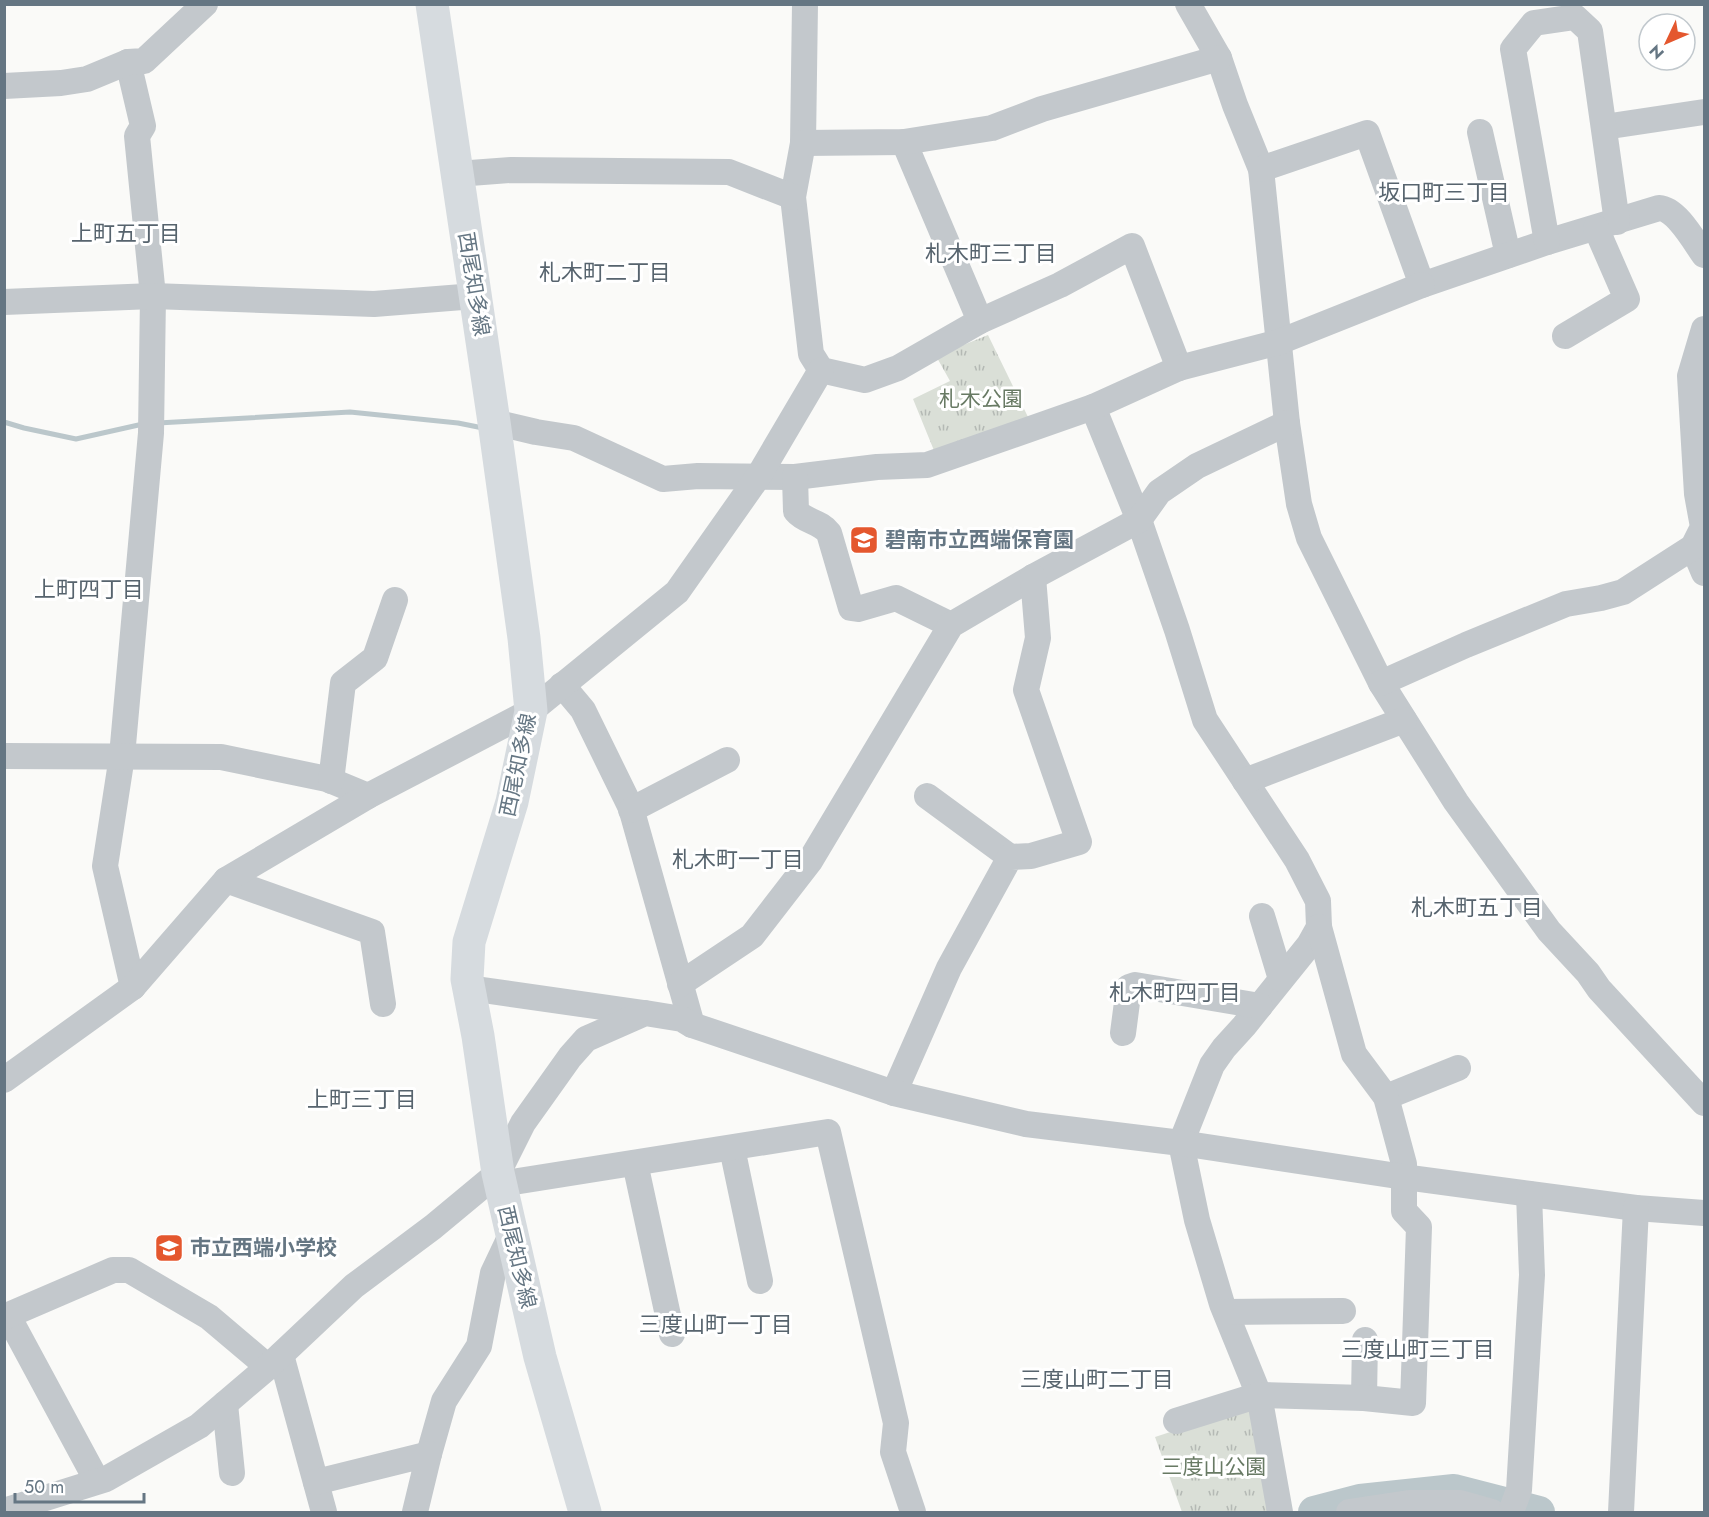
<svg xmlns="http://www.w3.org/2000/svg" width="1709" height="1517" viewBox="0 0 1709 1517" font-family="Jost,'Noto Sans JP',sans-serif">
	<style>
		.grass { fill: url(#grass-tufts) }
		.lines { fill: none; stroke-linecap: round; stroke-linejoin: round }
		.stream { stroke: #bbc7cb; stroke-width: 5 }
		.river { stroke: #bbc7cb; stroke-width: 32 }
		.minor { stroke: #c3c8cc; stroke-width: 26 }
		.major { stroke: #d6dbdf; stroke-width: 33 }
		.labels { text-anchor: middle; dominant-baseline: central; stroke-width: 6; stroke-linejoin: round; paint-order: stroke }
		.street-label { font-size: 21px; fill: #657683; stroke: #fff }
		.park-label { font-size: 21px; fill: #687a64; stroke: #fff }
		.poi-label { font-size: 21px; font-weight: bold; fill: #657683; stroke: #fff; text-anchor: start }
		.neighbourhood-label { font-size: 22px; fill: #57646e; stroke: #fff }
	</style>
	<defs>
		<pattern id="grass-tufts" width="24" height="20" patternUnits="userSpaceOnUse" patternTransform="scale(1.5)"><rect width="24" height="20" fill="#dadfd7"/><path d="M3 7l-1-3M5 7V3M7 7l1-3M15 17l-1-3M17 17v-4M19 17l1-3" fill="none" stroke="#b4b9b4"/></pattern>
	</defs>
	<rect width="100%" height="100%" fill="#fafaf8"/>
	<g class="grass">
		<polygon points="988,335 1028,417 935,453 913,399 950,381 936,356"/>
		<polygon points="1252,1405 1268,1512 1182,1512 1155,1437"/>
	</g>
	<g class="lines">
		<g class="stream">
			<polyline points="4,422 24,428 76,439 143,424"/>
			<polyline points="158,423 350,412 458,423 483,428"/>
		</g>
		<polyline class="river" points="1314,1512 1360,1500 1454,1490 1539,1512"/>
		<g class="minor">
			<polyline points="805,4 803,143 793,197 811,354 821,370 865,380 898,368 980,321 1060,285 1132,246 1179,368"/>
			<polyline points="1188,4 1219,58 1235,105 1261,169 1287,423 1299,504 1309,538 1381,683 1456,802 1549,931 1588,973 1599,989 1704,1103"/>
			<polyline points="128,62 143,126 137,136 153,296 151,433 122,756 105,866 133,987"/>
			<polyline points="4,86 61,83 87,79 128,62 144,61 205,4"/>
			<polyline points="1604,127 1704,112"/>
			<polyline points="1480,132 1508,255"/>
			<polyline points="904,142 980,321"/>
			<polyline points="803,143 904,142 992,128 1042,109 1219,58"/>
			<path d="M1261 169 1367 133 1422 285 1547 242 1659 208C1677 209 1694 241 1704 255"/>
			<polyline points="457,174 511,170 729,172 793,197"/>
			<polyline points="1547,242 1513,49 1534,23 1575,17 1590,31 1617,222"/>
			<polyline points="4,302 153,296 374,304 475,296"/>
			<polyline points="1565,336 1627,299 1596,228"/>
			<polyline points="1093,407 1139,520 1177,630 1205,720 1297,860 1318,901 1319,927 1309,945 1244,1026 1224,1048 1212,1065 1181,1143 1197,1220 1222,1304 1259,1395 1280,1512"/>
			<polyline points="494,422 536,432 574,438 663,479 698,476 795,477 877,467 927,465 1093,407 1179,368 1279,342 1422,285"/>
			<path d="M795 477 796 511C805 522 820 521 829 533L851 608 858 609 896 598 951 625"/>
			<polyline points="1693,547 1704,573"/>
			<polyline points="1381,683 1466,645 1566,604 1601,598 1623,592 1693,547 1703,527 1697,494 1690,376 1704,329"/>
			<polyline points="562,685 583,710 631,808 692,1025"/>
			<polyline points="4,756 221,757 327,779 368,796"/>
			<polyline points="331,781 343,683 375,658 395,600"/>
			<polyline points="1245,781 1404,720"/>
			<polyline points="927,796 1010,857"/>
			<polyline points="631,810 727,760"/>
			<polyline points="226,880 372,932 383,1004"/>
			<polyline points="1262,916 1281,979"/>
			<polyline points="680,984 752,936 810,861 951,625 1033,577 1139,520 1159,492 1197,466 1287,423"/>
			<polyline points="469,988 644,1013"/>
			<polyline points="1123,1033 1129,987 1135,985 1260,1006"/>
			<polyline points="4,1080 133,987 226,880 368,796 531,711 677,592 758,477 821,370"/>
			<polyline points="894,1093 949,968 1010,857 1031,856 1079,842 1026,690 1038,638 1033,577"/>
			<polyline points="1386,1097 1458,1068"/>
			<polyline points="732,1148 760,1281"/>
			<polyline points="635,1163 672,1334"/>
			<polyline points="500,1184 828,1132 896,1423 893,1452 913,1512"/>
			<polyline points="1226,1312 1343,1311"/>
			<polyline points="8,1316 97,1481"/>
			<polyline points="4,1317 113,1270 129,1270 209,1317 268,1367"/>
			<polyline points="281,1355 324,1512"/>
			<polyline points="1364,1398 1365,1340"/>
			<polyline points="225,1404 232,1473"/>
			<polyline points="1176,1421 1259,1395 1364,1398 1413,1403 1419,1227 1404,1211 1404,1164 1386,1097 1354,1054 1319,927"/>
			<polyline points="429,1454 444,1401 479,1346 493,1273 512,1233"/>
			<polyline points="316,1482 429,1454 415,1512"/>
			<polyline points="4,1511 106,1479 199,1426 268,1367 354,1286 433,1227 498,1173 523,1123 570,1057 586,1039 645,1013 682,1019 692,1025 894,1093 1026,1124 1181,1143 1404,1177 1636,1208 1704,1213"/>
			<polyline points="1349,1512 1409,1503 1460,1503 1492,1512"/>
			<polyline points="1511,1512 1519,1490 1532,1275 1529,1194"/>
			<polyline points="1621,1512 1636,1208"/>
		</g>
		<polyline class="major" points="432,4 494,422 524,638 531,711 512,802 469,942 467,979 478,1036 498,1173 540,1357 585,1512"/>
	</g>
	<defs>
		<g id="school-square" transform="scale(1.5)"><rect x="-9" y="-9" width="18" height="18" rx="4" fill="#e4572e" stroke="#fff"/><path d="M0-5L7-2L0 1L-7-2ZM-4 1L0 2.5L4 1V4Q0 6-4 4Z" fill="#fff"/></g>
	</defs>
	<g fill-rule="evenodd">
		<use href="#school-square" x="864" y="540"/>
		<use href="#school-square" x="169" y="1248"/>
	</g>
	<g class="labels">
		<g class="street-label">
			<text transform="translate(474 284) rotate(81)">西尾知多線</text>
			<text transform="translate(518 765) rotate(-78)">西尾知多線</text>
			<text transform="translate(517 1257) rotate(77)">西尾知多線</text>
		</g>
		<g class="park-label">
			<text x="981" y="399">札木公園</text>
			<text x="1214" y="1467">三度山公園</text>
		</g>
		<g class="poi-label">
			<text x="885" y="540">碧南市立西端保育園</text>
			<text x="190" y="1248">市立西端小学校</text>
		</g>
		<g class="neighbourhood-label">
			<text x="1444" y="192">坂口町三丁目</text>
			<text x="126" y="233">上町五丁目</text>
			<text x="991" y="253">札木町三丁目</text>
			<text x="605" y="272">札木町二丁目</text>
			<text x="89" y="589">上町四丁目</text>
			<text x="738" y="859">札木町一丁目</text>
			<text x="1477" y="907">札木町五丁目</text>
			<text x="1175" y="992">札木町四丁目</text>
			<text x="362" y="1099">上町三丁目</text>
			<text x="716" y="1324">三度山町一丁目</text>
			<text x="1418" y="1349">三度山町三丁目</text>
			<text x="1097" y="1379">三度山町二丁目</text>
		</g>
	</g>
	<rect width="1709" height="1517" fill="none" stroke="#657683" stroke-width="12"/>
	<g transform="translate(1667 42) rotate(226)"><circle r="28" fill="#ffffff" stroke="#c1c8cd" stroke-width="1.5"/>
	<path d="M0-4.5L10 22L0 15L-10 22Z" fill="#e4572e"/>
	<text y="-9" font-size="16" font-weight="bold" text-anchor="middle" fill="#657683">N</text>
	</g>
	<path d="M15 1493v9h129v-9" fill="none" stroke="#657683" stroke-width="3"/>
	<text x="24" y="1493" font-size="18" fill="#657683" stroke="#ffffff" stroke-width="4.5" paint-order="stroke">50 m</text>
</svg>
